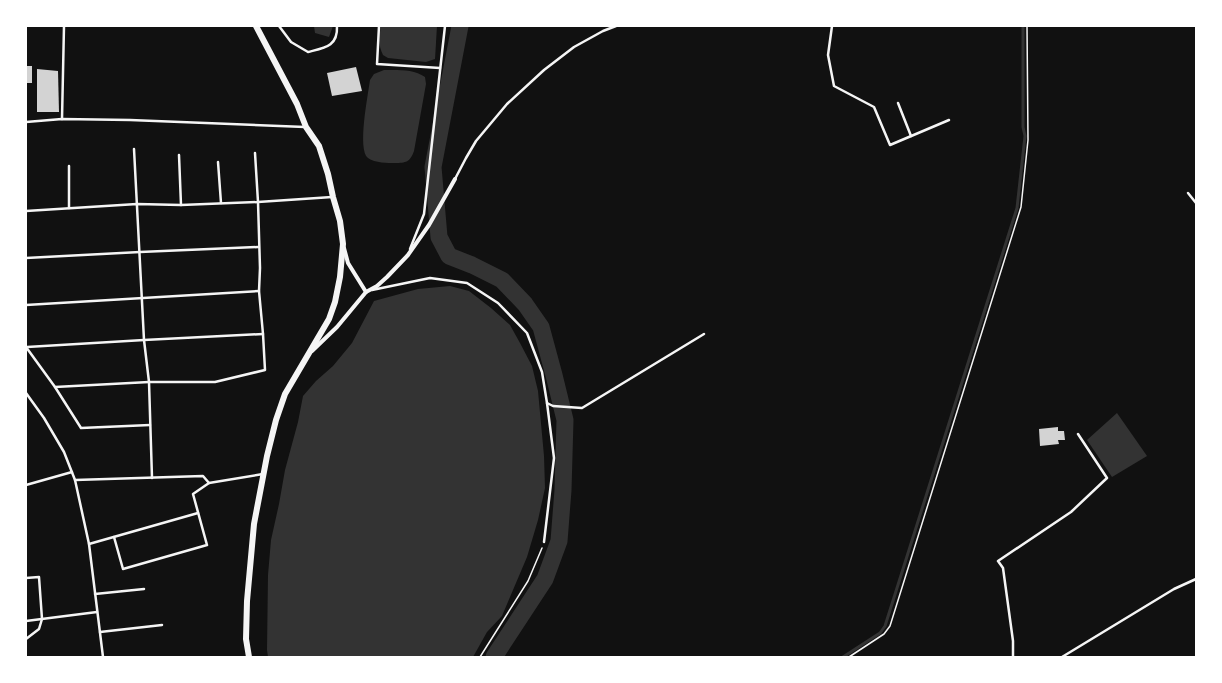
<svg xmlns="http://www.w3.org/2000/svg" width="1222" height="683" viewBox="0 0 1222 683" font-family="Ubuntu,sans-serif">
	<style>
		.water { fill: #333 }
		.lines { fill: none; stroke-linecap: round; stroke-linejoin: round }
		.stream { stroke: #333; stroke-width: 3 }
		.river { stroke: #333; stroke-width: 17 }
		.building { fill: #d3d3d3 }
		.path { stroke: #f5f5f5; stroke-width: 1.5 }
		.service { stroke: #f5f5f5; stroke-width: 2.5 }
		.minor { stroke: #f5f5f5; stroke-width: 4 }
		.secondary { stroke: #f5f5f5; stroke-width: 6 }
	</style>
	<rect width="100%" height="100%" fill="#111"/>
	<g class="water">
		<polygon points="314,26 333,26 329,37 315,33"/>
		<path d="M381 26H437L435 59 426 62 388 58 383 55C378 45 379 37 381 26Z"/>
		<path d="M384 70C398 70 414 69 425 77L426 84 414 151C410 162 406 163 395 163 388 163 375 163 368 158 357 150 368 95 370 80L374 74Z"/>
		<polygon points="450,286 469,291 491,308 510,325 520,343 532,366 538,391 544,456 545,488 538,520 527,557 502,616 487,632 473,657 268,657 267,650 268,575 271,540 279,504 285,470 298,422 303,396 316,381 333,366 352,343 374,301 418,289"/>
		<polygon points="1117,413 1147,456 1112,477 1087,440"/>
	</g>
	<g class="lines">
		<polyline class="stream" points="843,657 880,633 885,626 1017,208 1025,136 1023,127 1023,26"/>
		<polyline class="river" points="460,26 433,167 439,237 449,256 472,265 502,280 525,304 541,327 554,375 565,420 563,490 559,541 545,579 494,657"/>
	</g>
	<g class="building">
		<rect x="26" y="66" width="6" height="17"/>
		<polygon points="356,67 362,91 332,96 327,73"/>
		<polygon points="37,69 58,71 59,112 37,112"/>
		<polygon points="1058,427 1058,431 1064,431 1065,440 1058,440 1059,444 1040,446 1039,429"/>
	</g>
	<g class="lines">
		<g class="path">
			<polyline points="480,657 528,581 542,548"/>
			<polyline points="849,657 884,634 890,626 1021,207 1028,140 1027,26"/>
		</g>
		<g class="service">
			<path d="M279 26 291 42 308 52C324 48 338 47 337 26"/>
			<polyline points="379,26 377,64 440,68"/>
			<polyline points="832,26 828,55 834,86 874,107 890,145 949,120"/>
			<polyline points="898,103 911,136"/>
			<polyline points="62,119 64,26"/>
			<polyline points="26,122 62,119 130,120 305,127"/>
			<polyline points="134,149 144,340 149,382 152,478"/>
			<polyline points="179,155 181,205"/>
			<polyline points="218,162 221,203"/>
			<polyline points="69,166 69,208"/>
			<polyline points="455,179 466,158 476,141 507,104 544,70 574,47 603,31 616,26"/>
			<polyline points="1188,193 1196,203"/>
			<polyline points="26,211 137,204 181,205 258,202 332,197"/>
			<polyline points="410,249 424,214 445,26"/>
			<polyline points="26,258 140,252 258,247"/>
			<polyline points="372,290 430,278 467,283 498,303 527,333 542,372 547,403 554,458 544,542"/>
			<polyline points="26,305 259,291"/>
			<polyline points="26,347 55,387 149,382 215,382 265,370 263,334 259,291 260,268 258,202 255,153"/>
			<polyline points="27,347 144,340 263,334"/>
			<polyline points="55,387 81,428 150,425"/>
			<polyline points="26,393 44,418 64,452 75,480 89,544 103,657"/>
			<polyline points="547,403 553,406 582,408 704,334"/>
			<polyline points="75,480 203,476 209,483"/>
			<polyline points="26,485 72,472"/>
			<polyline points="114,537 123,569 207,545 193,494 209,483 263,474"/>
			<polyline points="89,544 198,513"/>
			<polyline points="26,578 39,577 42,619 39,629 26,639"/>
			<polyline points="95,594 144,589"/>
			<polyline points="26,621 97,612"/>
			<polyline points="100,632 162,625"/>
			<polyline points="1013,657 1013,641 1003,568 998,561 1071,512 1107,478 1078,434"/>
			<polyline points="1062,657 1174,589 1196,579"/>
		</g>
		<g class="minor">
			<polyline points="344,248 348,263 366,292"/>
			<polyline points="312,351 337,327 366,292 377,286 387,277 408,255 429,225 455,179"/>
		</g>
		<polyline class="secondary" points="249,657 246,639 247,601 254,524 267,456 276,420 285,394 329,319 335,302 340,277 343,244 340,221 333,197 328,174 319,146 306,127 297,104 256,26"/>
	</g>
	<rect width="1222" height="683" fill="none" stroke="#ffffff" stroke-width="54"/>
</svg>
